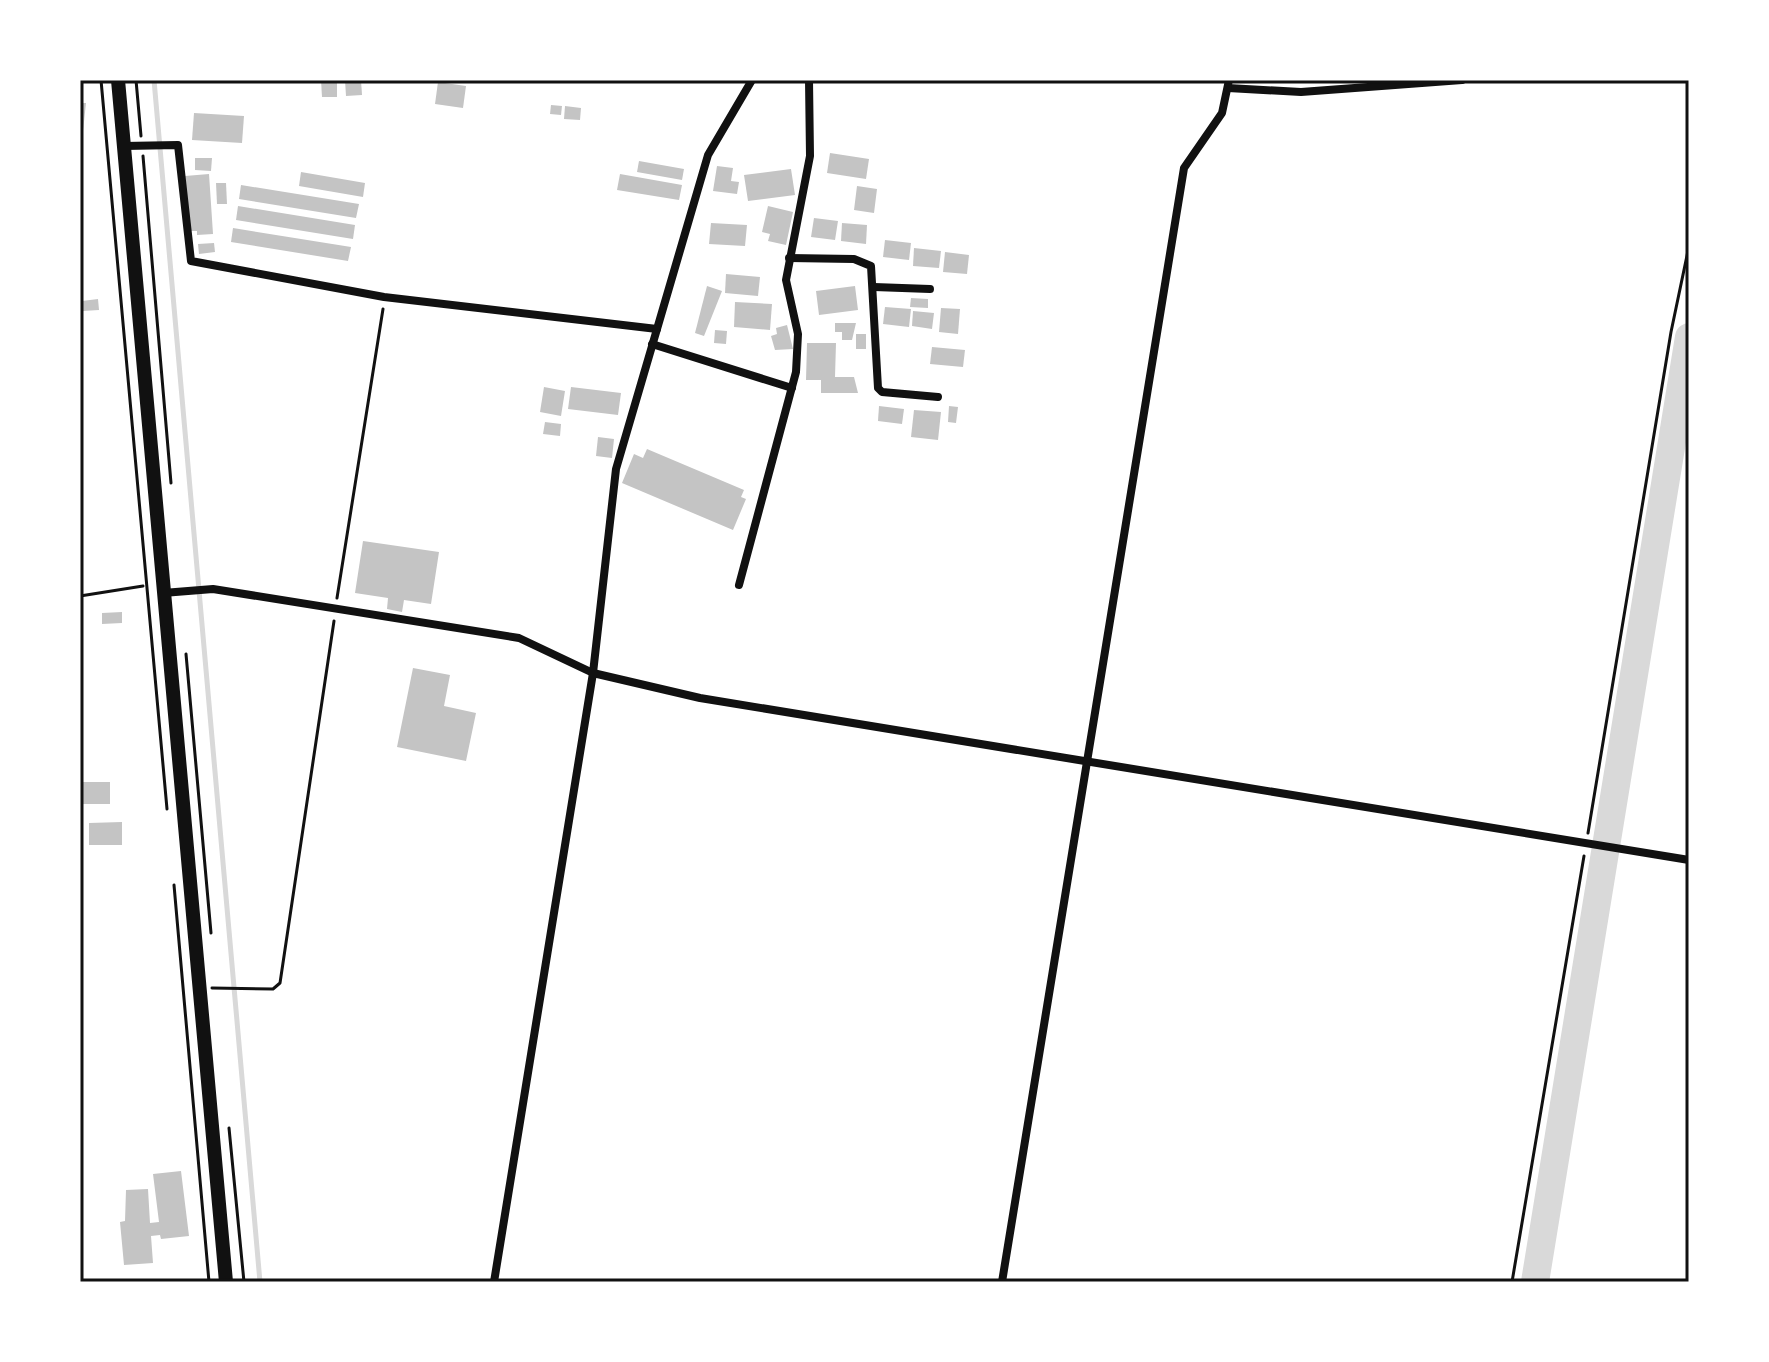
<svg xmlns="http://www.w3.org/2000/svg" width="1769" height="1362" viewBox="0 0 1769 1362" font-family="Mulish,sans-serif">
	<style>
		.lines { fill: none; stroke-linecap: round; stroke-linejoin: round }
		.stream { stroke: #d9d9d9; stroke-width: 5 }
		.river { stroke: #d9d9d9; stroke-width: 28 }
		.building { fill: #c4c4c4 }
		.path { stroke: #111; stroke-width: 3 }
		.minor { stroke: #111; stroke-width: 8 }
		.trunk { stroke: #111; stroke-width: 14 }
		.neatline { fill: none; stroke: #111; stroke-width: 3 }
	</style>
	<rect width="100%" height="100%" fill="#fff"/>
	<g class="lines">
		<polyline class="stream" points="154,80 260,1282"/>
		<polyline class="river" points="1535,1282 1689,337"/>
	</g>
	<g class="building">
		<polygon points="321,80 337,80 337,97 322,97"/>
		<polygon points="345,80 361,80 362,95 346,96"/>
		<polygon points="438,82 466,86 463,108 435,104"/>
		<polygon points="80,103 86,103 83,131 80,131"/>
		<polygon points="551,105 562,106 561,115 550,114"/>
		<polygon points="565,106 581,108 580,120 564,119"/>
		<polygon points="194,113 244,116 242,143 192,140"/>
		<polygon points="830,153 869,159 866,179 827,173"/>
		<polygon points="195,158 212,158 211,171 195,170"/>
		<polygon points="639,161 684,169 682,180 637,172"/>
		<polygon points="717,166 733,168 731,181 739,182 737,194 713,191"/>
		<polygon points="791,169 795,195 748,201 744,175"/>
		<polygon points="301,172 365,183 363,197 299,186"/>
		<polygon points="209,174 213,234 197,235 197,231 189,231 185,176"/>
		<polygon points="620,174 682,185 679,200 617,190"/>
		<polygon points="216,183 226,183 227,204 217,204"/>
		<polygon points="241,185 359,204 356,218 239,199"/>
		<polygon points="857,186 877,189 874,213 854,210"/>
		<polygon points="238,206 355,225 353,239 236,220"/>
		<polygon points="768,206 793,212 786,245 768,241 770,234 762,232"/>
		<polygon points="814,218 838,221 835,240 811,237"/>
		<polygon points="711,223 747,225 745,246 709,244"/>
		<polygon points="842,223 867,225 866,244 841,241"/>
		<polygon points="233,228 351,247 348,261 231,242"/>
		<polygon points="885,240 911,243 909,260 883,257"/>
		<polygon points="214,243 215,252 199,254 198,244"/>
		<polygon points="914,248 941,251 939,268 913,266"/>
		<polygon points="945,252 969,255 967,274 943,272"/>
		<polygon points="726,274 760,277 758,296 725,293"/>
		<polygon points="707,286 722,291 704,336 695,333"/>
		<polygon points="855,286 858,310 819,315 816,291"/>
		<polygon points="911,298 928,299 928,308 910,307"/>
		<polygon points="98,299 99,310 83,311 82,301"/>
		<polygon points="735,302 772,304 770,330 734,327"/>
		<polygon points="885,307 911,309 909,327 883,324"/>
		<polygon points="941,308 960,309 958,334 939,332"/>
		<polygon points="913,311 934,313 932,329 912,326"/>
		<polygon points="835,323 856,323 852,340 842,340 842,332 835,332"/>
		<polygon points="787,325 793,349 775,350 771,336 777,334 776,328"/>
		<polygon points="715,330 727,331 726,344 714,343"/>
		<rect x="856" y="334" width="10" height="15"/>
		<polygon points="807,343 836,343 835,377 854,377 858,393 821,393 821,380 806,380"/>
		<polygon points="932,347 965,350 963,367 930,364"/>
		<polygon points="544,387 565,391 561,416 540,412"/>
		<polygon points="571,387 621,393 618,415 568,409"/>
		<polygon points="879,406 904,409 902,424 878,421"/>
		<polygon points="949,406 958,407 956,423 948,422"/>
		<polygon points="914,410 941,412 938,440 911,437"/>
		<polygon points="545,422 561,424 560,436 543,434"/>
		<polygon points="598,437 614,439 612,458 596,456"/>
		<polygon points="647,449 744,490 741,497 746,499 733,530 622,483 634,454 643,458"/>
		<polygon points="363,541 439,552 431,604 404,600 402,612 387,609 388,598 355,593"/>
		<polygon points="122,612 122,623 102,624 102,613"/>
		<polygon points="413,668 450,675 444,706 476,713 466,761 397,747"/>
		<rect x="80" y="782" width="30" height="22"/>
		<polygon points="122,822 122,845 89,845 89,823"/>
		<polygon points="181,1171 189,1236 161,1239 160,1235 151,1236 153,1263 124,1265 120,1222 125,1221 126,1190 148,1189 150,1223 159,1222 153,1174"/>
	</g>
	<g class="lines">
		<g class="path">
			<polyline points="101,80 167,809"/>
			<polyline points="136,80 141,136"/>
			<polyline points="143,156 171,483"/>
			<polyline points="80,596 143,586"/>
			<polyline points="337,598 383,309"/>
			<polyline points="186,654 211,933"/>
			<polyline points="1588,833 1671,332 1689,246"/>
			<polyline points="174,885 209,1282"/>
			<polyline points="212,988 273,989 280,983 334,621"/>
			<polyline points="229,1128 244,1282"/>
			<polyline points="1512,1282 1584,856"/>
		</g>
		<g class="minor">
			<polyline points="1228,88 1301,92 1462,80"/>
			<polyline points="124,146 178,145 191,261 384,297 657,329"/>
			<polyline points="789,258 854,259 871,266 878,388 882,392 938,397"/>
			<polyline points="874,287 930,289"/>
			<polyline points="652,344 792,388"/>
			<polyline points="739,585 796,372 798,334 786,280 810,156 809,80"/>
			<polyline points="163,593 213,589 519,638 593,673 700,698 1689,860"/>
			<polyline points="494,1282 593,673 616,469 708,155 752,80"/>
			<polyline points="1002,1282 1184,168 1222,113 1229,80"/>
		</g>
		<polyline class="trunk" points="118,80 226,1282"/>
	</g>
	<rect width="1769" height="1362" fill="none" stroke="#ffffff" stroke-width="164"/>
	<rect x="82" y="82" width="1605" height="1198" class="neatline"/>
</svg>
